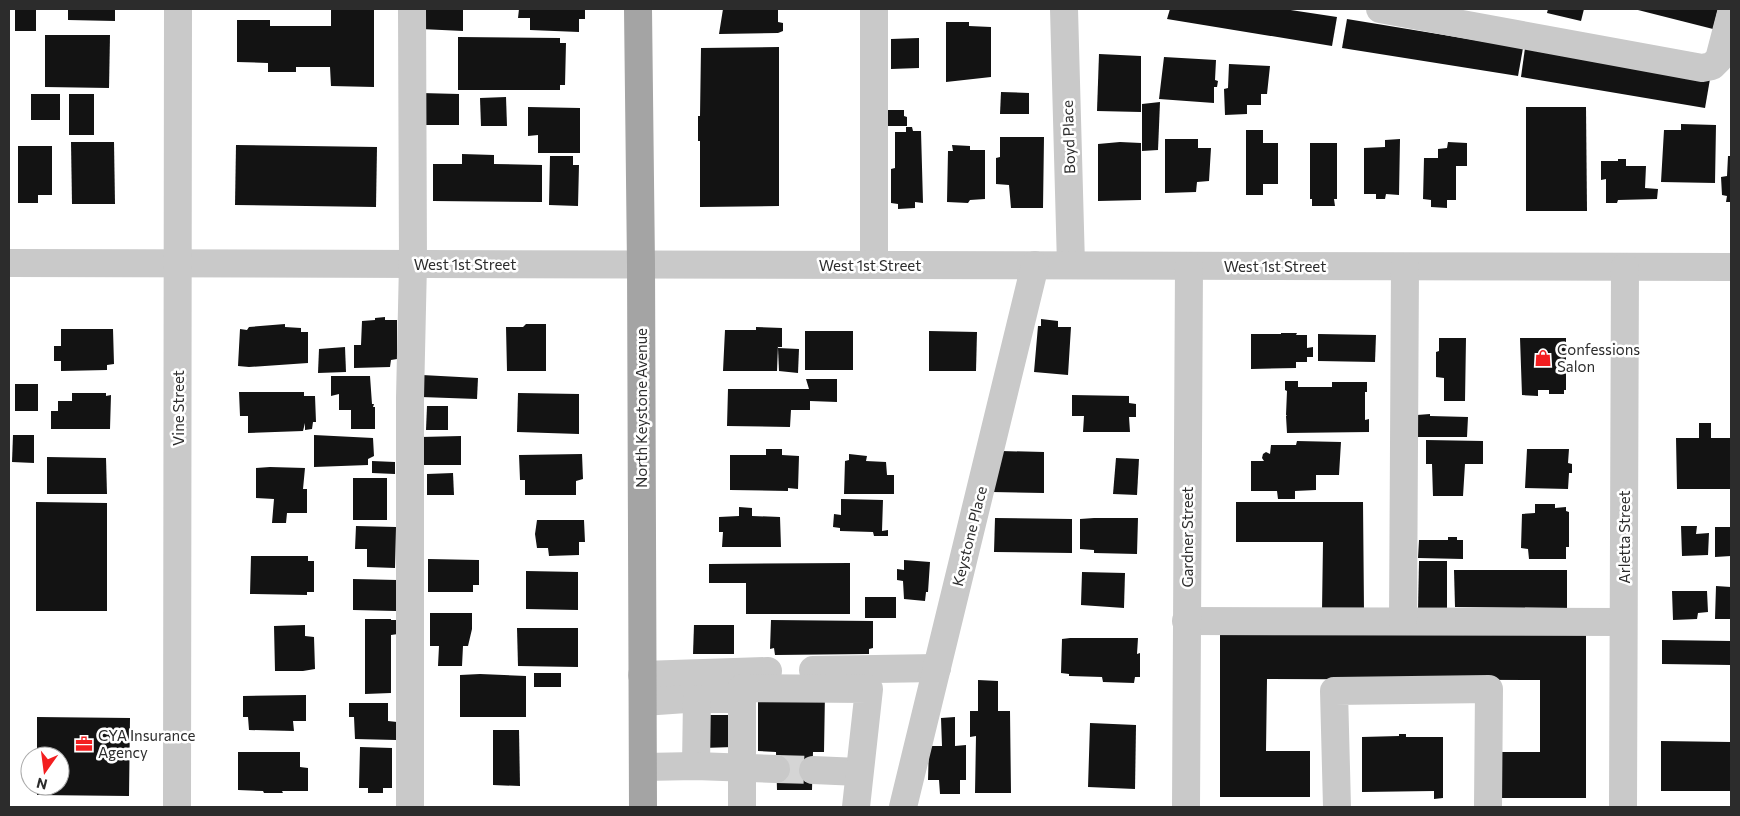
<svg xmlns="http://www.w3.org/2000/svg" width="1740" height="816" viewBox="0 0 1740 816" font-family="Commissioner,sans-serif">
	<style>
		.building { fill: #131313 }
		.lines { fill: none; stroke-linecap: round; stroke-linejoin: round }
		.minor-tunnel { stroke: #d5d5d5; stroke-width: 28; stroke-dasharray: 28 14; stroke-linecap: butt }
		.minor { stroke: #c9c9c9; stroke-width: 28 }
		.major { stroke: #a4a4a4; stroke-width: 28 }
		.labels { text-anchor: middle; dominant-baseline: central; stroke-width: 5; stroke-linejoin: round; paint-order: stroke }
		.street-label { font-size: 15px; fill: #2c2c2c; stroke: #fff }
		.poi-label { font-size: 15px; fill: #2c2c2c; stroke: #fff; text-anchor: start }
	</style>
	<rect width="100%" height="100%" fill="#fff"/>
	<g class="building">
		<rect x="15" y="9" width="21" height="22"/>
		<polygon points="68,9 115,9 115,21 68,20"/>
		<polygon points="331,9 374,9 374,87 331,86 330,67 296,67 296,72 268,72 268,63 237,62 237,20 270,20 270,26 331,26"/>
		<polygon points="421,9 463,9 463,31 421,29"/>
		<polygon points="519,9 585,9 585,19 579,19 579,32 530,30 530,18 518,18"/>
		<polygon points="723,9 778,9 778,22 783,23 783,31 778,33 719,34"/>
		<polygon points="1170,9 1284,9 1337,17 1332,46 1167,19"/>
		<polygon points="1548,9 1584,9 1581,21 1547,13"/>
		<polygon points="1634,9 1718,9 1713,29"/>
		<polygon points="1347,19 1523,48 1518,76 1342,48"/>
		<polygon points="946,22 969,22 969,26 991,27 991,77 946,82"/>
		<polygon points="45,35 110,35 109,88 45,87"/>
		<polygon points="458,37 560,38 560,43 566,43 565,85 560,85 560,90 458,90"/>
		<polygon points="919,38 919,68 891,69 891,39"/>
		<polygon points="779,47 779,206 700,207 700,141 698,141 698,116 700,116 701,48"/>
		<polygon points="1525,48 1710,79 1705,108 1521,77"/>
		<polygon points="1099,54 1141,56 1141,112 1097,111"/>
		<polygon points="1164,57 1216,60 1215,80 1218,81 1217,87 1214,87 1214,103 1159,99"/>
		<polygon points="1229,64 1270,66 1267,94 1261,94 1261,105 1247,105 1247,114 1225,115 1224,89 1228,88"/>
		<polygon points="1001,92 1029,93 1029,114 1000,114"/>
		<polygon points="421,93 459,94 459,125 421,125"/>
		<rect x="31" y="94" width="29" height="26"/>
		<rect x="69" y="94" width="25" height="41"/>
		<polygon points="506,97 507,126 481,126 480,98"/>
		<polygon points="1160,102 1158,150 1142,151 1142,104"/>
		<polygon points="528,107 580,108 580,153 538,153 538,135 528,136"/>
		<polygon points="1526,107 1586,107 1587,211 1526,211"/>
		<polygon points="886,110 904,110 904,116 907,117 907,126 887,126"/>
		<polygon points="1681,124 1716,125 1715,183 1661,182 1664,130 1681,130"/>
		<polygon points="906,127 912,127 913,131 921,131 923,203 915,202 915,208 898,209 898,204 891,203 891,169 895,168 895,132 906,132"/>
		<polygon points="1246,130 1263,130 1263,143 1278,143 1278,184 1263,184 1263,195 1246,195"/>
		<polygon points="1000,137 1044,137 1043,208 1011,208 1009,185 996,184 996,158 1000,157"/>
		<polygon points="1165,139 1198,139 1198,148 1211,148 1209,181 1197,182 1196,192 1165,193"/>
		<polygon points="1400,139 1399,195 1386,194 1385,199 1376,199 1376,194 1364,194 1364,148 1385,147 1385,140"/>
		<polygon points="71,142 114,142 115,204 72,204"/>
		<polygon points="1120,142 1141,143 1141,200 1098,201 1098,144"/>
		<polygon points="1448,142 1467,143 1467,166 1456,166 1456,200 1447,200 1447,208 1431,207 1431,200 1423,199 1424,158 1438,158 1438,149 1447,148"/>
		<polygon points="1310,143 1337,143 1337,199 1334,199 1335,206 1312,206 1312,199 1310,199"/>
		<polygon points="236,145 377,147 376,207 235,205"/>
		<polygon points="952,145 970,146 970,150 985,150 985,199 970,200 968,203 947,202 948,151 953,151"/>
		<polygon points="18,146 52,146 52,195 38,195 38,203 18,203"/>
		<polygon points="462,154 494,155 494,164 542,165 542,202 433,201 433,164 462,164"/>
		<polygon points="550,156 573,156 573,165 579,165 578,206 549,205"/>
		<polygon points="1728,156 1731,156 1731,202 1726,202 1727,196 1722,195 1721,177 1727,176"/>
		<polygon points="1618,159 1626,159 1626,166 1646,166 1645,188 1658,189 1657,199 1618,200 1617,203 1606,203 1606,179 1601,180 1601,161 1618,161"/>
		<polygon points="385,317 385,320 397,320 397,359 391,360 390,367 354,368 354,345 361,345 362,321 375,320 375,318"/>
		<polygon points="1041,319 1058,321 1058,327 1071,327 1068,375 1034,372 1038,326 1041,326"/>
		<polygon points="285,324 285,327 301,328 301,332 308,332 308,363 249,367 238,366 240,329 247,330 249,327"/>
		<polygon points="526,324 546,324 546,371 507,371 506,327 523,327"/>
		<polygon points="756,327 782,328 782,347 778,347 778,345 777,371 723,371 725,330 756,330"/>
		<polygon points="61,329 113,329 114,364 107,365 107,370 61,371 61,361 54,361 54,346 61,346"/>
		<rect x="805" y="331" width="48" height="39"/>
		<polygon points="929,331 977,332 976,371 929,371"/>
		<polygon points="1281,333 1297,333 1296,335 1307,335 1307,348 1313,347 1313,357 1307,357 1307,362 1296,362 1296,368 1251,369 1251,334 1281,334"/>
		<polygon points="1318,334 1376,335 1375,362 1318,361"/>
		<polygon points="1439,338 1466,338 1465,401 1444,401 1444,378 1436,377 1436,352 1439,351"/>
		<polygon points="1520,338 1566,338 1566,390 1564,390 1564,394 1549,394 1549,390 1538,390 1538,396 1522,395"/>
		<polygon points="345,347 346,372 318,373 319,349"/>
		<polygon points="778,348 799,349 798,373 779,371"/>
		<polygon points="422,375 478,378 477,399 421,397"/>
		<polygon points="331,376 370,376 372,404 374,404 373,407 375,407 375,429 351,429 351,410 339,410 339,394 331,396"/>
		<polygon points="806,379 837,379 837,402 810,401 810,410 791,410 790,427 727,426 728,389 809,389"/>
		<polygon points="1285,381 1298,381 1298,387 1332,387 1332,382 1367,382 1367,392 1365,392 1365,420 1369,419 1369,432 1287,433 1286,416 1287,415 1286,415 1287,391 1285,390"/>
		<rect x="15" y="384" width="23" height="27"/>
		<polygon points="239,392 304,392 304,396 315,396 316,422 313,422 312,429 305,430 305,423 303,431 248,433 248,416 240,416"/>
		<polygon points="72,393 106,393 106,396 111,395 110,429 51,429 51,411 58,411 58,401 72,401"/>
		<polygon points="518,393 579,394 579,434 517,432"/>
		<polygon points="1072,395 1129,396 1129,403 1136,404 1136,417 1129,417 1130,432 1083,432 1084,416 1072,416"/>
		<polygon points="427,406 448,406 448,430 426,430"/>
		<polygon points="1430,414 1430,416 1468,417 1467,437 1417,437 1417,415"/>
		<polygon points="1699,423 1711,423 1711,438 1731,438 1731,489 1677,489 1676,438 1699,438"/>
		<polygon points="13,435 34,435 34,463 12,462"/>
		<polygon points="314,435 373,438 374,456 368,459 368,465 314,467"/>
		<polygon points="461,436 461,465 421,465 421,437"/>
		<polygon points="1426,440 1483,441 1483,464 1465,464 1463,496 1433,496 1432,464 1426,464"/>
		<polygon points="1297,441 1341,442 1339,475 1316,475 1316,490 1295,491 1295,499 1278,499 1277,491 1251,491 1251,461 1264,461 1262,458 1263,454 1266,452 1270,454 1271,445 1296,445"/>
		<polygon points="766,449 782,449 782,455 799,456 798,489 788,488 788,491 730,490 730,455 766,455"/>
		<polygon points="1527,449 1569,449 1568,463 1572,464 1572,473 1569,473 1568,489 1525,488"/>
		<polygon points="1001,451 1044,452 1044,493 992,492"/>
		<polygon points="582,454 583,479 576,481 576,495 525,495 525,480 520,480 519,455"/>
		<polygon points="849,454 867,456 866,461 886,462 887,475 894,475 894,494 844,494 845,461 849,460"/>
		<polygon points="47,457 106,458 107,494 47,494"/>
		<polygon points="1116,458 1139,459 1137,495 1113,494"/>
		<polygon points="372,461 395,462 395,474 372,473"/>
		<polygon points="270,467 305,468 303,489 307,489 307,513 287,513 286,523 272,523 274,499 256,498 256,468"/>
		<polygon points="453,473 454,495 427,495 427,474"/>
		<rect x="353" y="478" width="34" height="42"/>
		<polygon points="841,499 883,500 882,531 888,530 888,536 874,536 873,532 840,531 840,528 833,527 834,514 841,515"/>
		<polygon points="36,502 107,503 107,611 36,611"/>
		<polygon points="1236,502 1363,502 1364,610 1322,611 1323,542 1236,542"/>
		<polygon points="1535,504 1555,504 1555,508 1566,507 1566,511 1569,512 1569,547 1566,547 1566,559 1529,559 1528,549 1521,548 1522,514 1535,513"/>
		<polygon points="739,507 752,508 752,516 780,517 781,547 722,547 723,532 719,532 719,517 739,516"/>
		<polygon points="995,518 1072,519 1072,553 994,552"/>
		<polygon points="1094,518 1138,518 1137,554 1094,553 1094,550 1080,549 1080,519"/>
		<polygon points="537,520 584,520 585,542 579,542 579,555 549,556 548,548 537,548 535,534"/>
		<polygon points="356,526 396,527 395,568 367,567 367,549 355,549"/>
		<polygon points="1681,526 1697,526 1696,534 1709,533 1708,555 1682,556"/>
		<polygon points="1715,527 1731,527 1731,556 1715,557"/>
		<polygon points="1448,537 1457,537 1457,540 1463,540 1463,559 1418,558 1419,540 1448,540"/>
		<polygon points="251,556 308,556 308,561 314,561 314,592 307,592 307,595 250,594"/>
		<polygon points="428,559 479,560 479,585 473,585 473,592 428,592"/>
		<polygon points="904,560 930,562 928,592 926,592 925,601 904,599 903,581 897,580 897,569 904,570"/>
		<polygon points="1419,561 1447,561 1447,611 1418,611"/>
		<polygon points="850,563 850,614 746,614 746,583 709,583 709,564"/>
		<polygon points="1454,570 1567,570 1567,608 1455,607"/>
		<polygon points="526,571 578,572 578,610 526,609"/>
		<polygon points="1082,572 1125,573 1124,608 1081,605"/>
		<polygon points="353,579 397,580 396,611 353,610"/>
		<polygon points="1716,586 1731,587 1731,619 1715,619"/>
		<polygon points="1672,591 1707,591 1708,612 1698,613 1697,619 1673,620"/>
		<rect x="865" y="597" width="31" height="21"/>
		<polygon points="430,613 472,613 472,629 468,646 463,646 462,666 438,666 439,646 430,646"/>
		<polygon points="365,619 391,619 391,620 398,620 398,634 391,635 391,693 365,694"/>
		<polygon points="771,620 873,621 873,648 869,649 869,654 775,655 774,648 770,649"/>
		<polygon points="305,625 305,636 314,637 315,669 303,671 275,671 274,626"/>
		<polygon points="694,625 734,625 734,654 693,654"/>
		<polygon points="517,628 578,628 578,667 518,666"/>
		<polygon points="1220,633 1586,633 1586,798 1496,798 1496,752 1540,752 1540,680 1267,679 1266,751 1310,751 1310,797 1220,797"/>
		<polygon points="1070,638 1138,638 1137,654 1140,653 1140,677 1135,677 1134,683 1103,682 1102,677 1069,676 1069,674 1061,673 1062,639"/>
		<polygon points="1662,640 1731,641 1731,665 1662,664"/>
		<rect x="534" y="673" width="27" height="14"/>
		<polygon points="480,674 526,676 526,717 460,717 460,675"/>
		<polygon points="978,680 998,681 998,711 1010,711 1011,793 975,793 976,736 970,737 970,711 978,711"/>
		<polygon points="758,692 825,692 824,752 813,752 812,790 777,790 776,752 758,751"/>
		<polygon points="306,695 306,721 293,721 294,731 249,730 248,717 243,717 243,696"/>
		<polygon points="349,703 388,703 388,721 397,722 396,740 355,739 354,717 349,717"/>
		<polygon points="702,715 732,715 733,747 703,748"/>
		<polygon points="37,717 130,718 129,796 37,795 37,786 60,786 60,756 37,756"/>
		<polygon points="955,717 955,746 966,745 966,780 960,780 960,794 940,794 939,780 928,780 929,746 942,746 941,718"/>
		<polygon points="1090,723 1136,725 1135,789 1088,787"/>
		<polygon points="493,730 519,730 520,786 493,785"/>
		<polygon points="1399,734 1406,734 1406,737 1443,737 1443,798 1434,799 1434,791 1362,792 1362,737 1399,736"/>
		<polygon points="1661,741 1731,742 1731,791 1661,791"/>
		<polygon points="360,747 392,748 392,788 383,788 383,793 368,793 368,788 359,788"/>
		<polygon points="238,752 300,752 300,767 308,768 308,791 282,791 283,793 264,793 263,791 238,790"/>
	</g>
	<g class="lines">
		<polyline class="minor-tunnel" points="776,769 813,770"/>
		<g class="minor">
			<polyline points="874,9 874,265"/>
			<polyline points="1064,9 1071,265"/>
			<polyline points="1380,9 1702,68 1712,66 1719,59 1731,13"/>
			<polyline points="9,263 1731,267"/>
			<polyline points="1186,621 1623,622"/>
			<polyline points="1403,621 1405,267"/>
			<polyline points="813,670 937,668"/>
			<polyline points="642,675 768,671"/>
			<polyline points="643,702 686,699 742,699"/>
			<polyline points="696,766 697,699"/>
			<polyline points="643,767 696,766 776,769"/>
			<polyline points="813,770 859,772"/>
			<polyline points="177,807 178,9"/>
			<polyline points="410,807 410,398 413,263 412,9"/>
			<polyline points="742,807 742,688 869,689 856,807"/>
			<polyline points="903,807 1035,265"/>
			<polyline points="1186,807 1189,266"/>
			<polyline points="1337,807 1334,691 1489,689 1488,807"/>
			<polyline points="1623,807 1625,267"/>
		</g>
		<polyline class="major" points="638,9 641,265 643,807"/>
	</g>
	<defs>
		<g id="shop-bare" transform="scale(1.35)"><path d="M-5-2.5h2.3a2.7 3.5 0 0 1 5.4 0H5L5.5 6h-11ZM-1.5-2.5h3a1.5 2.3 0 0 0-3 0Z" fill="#f31e20" stroke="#fff" stroke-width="2.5" paint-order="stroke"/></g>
		<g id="office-bare" transform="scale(1.35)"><path d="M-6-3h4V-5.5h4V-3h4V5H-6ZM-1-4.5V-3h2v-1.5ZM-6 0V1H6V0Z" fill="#f31e20" stroke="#fff" stroke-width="2.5" paint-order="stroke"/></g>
	</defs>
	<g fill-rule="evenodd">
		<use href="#shop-bare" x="1543" y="358"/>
		<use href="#office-bare" x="84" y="744"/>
	</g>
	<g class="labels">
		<g class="street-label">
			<text transform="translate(1068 137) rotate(-92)">Boyd Place</text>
			<text x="465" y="264">West 1st Street</text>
			<text x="870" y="265">West 1st Street</text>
			<text x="1275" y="266">West 1st Street</text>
			<text transform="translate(178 408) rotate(-90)">Vine Street</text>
			<text transform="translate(641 408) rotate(-90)">North Keystone Avenue</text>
			<text transform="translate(969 536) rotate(-76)">Keystone Place</text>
			<text transform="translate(1187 537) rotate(-90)">Gardner Street</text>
			<text transform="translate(1624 537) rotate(-90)">Arletta Street</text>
		</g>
		<g class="poi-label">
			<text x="1557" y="349">Confessions<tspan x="1557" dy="17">Salon</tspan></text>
			<text x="98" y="735">CYA Insurance<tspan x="98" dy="17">Agency</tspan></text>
		</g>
	</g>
	<rect width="1740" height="816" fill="none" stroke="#2c2c2c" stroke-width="20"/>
	<g transform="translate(45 771) rotate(194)"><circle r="24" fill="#ffffff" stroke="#ababab"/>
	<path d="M0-4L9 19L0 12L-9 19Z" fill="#f31e20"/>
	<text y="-8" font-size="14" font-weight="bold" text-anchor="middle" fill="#2c2c2c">N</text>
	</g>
</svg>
